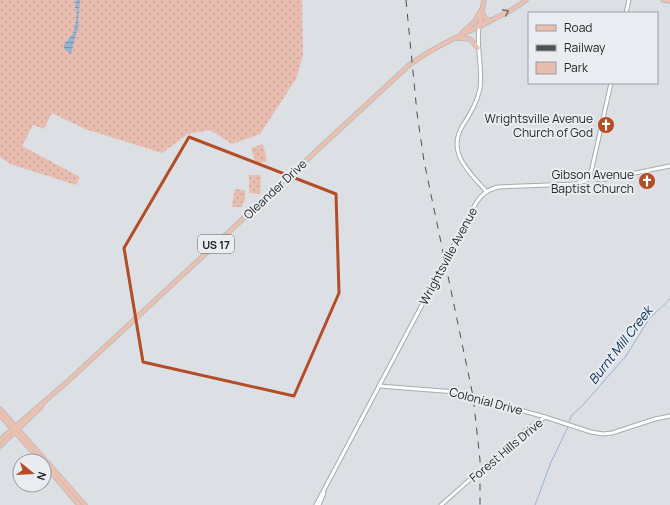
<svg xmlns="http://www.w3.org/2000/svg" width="670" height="505" viewBox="0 0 670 505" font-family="Manrope,sans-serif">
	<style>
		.green { fill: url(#green-dots) }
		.water { fill: url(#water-rules) }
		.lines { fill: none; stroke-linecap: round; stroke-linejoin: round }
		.stream { stroke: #97b3d4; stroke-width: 1 }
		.minor-casing { stroke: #a6aaae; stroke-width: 5 }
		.major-casing { stroke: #bdbebe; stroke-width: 5.5 }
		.minor { stroke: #fff; stroke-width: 3 }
		.major { stroke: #edbfaf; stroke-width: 3.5 }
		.rail { stroke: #4d5051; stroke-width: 1; stroke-dasharray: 7 7; stroke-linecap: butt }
		.oneway { stroke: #88726b }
		.marked { fill: none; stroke: #b44c26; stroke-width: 3; stroke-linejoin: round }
		.labels { text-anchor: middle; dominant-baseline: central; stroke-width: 4; stroke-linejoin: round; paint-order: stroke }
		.shield { fill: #e9edf2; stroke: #5f6264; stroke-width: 1 }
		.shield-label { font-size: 11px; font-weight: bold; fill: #242627 }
		.poi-label { font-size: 12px; fill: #242627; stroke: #e9edf2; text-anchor: end }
		.street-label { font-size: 12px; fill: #242627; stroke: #e9edf2 }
		.water-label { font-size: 13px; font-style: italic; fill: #002952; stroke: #e9edf2 }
	</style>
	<defs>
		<pattern id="green-dots" width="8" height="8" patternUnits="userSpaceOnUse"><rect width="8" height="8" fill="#e8bdaf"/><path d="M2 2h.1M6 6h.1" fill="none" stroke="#c7a297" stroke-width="1.8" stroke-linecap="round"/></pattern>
		<pattern id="water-rules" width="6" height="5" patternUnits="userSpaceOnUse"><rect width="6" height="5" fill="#97b3d4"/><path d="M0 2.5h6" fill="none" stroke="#7b91ac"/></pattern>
	</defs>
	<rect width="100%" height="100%" fill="#dce0e5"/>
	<g class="green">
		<polygon points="0,0 302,0 303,55 296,79 260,134 232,144 210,130 188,134 162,153 85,129 52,113 44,129 33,125 22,146 80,177 76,185 10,164 0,157"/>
		<polygon points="263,144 267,161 256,164 251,148"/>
		<polygon points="249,175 261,175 260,194 249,193"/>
		<polygon points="235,189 245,190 245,201 243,202 242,207 233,207 232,206"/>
	</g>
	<path class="water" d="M76 0H80L78 23 80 26 78 27 71 54 64 49C63 41 70 40 73 33 76 26 76 17 77 9L75 8Z"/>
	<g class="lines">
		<g class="stream">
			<polyline points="569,421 572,415 583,405 626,356 649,319 670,299"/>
			<polyline points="535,505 551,462 568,427"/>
		</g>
		<g class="minor-casing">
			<g id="minor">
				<polyline points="626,13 629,0"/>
				<path d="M479 27C476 48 483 68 480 89 477 102 471 113 463 125 446 152 469 172 486 191"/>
				<polyline points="590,177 611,83"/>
				<polyline points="590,177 601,180 670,166"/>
				<polyline points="379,386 456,392 545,417"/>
				<path d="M316 505 476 203C482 194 487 190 498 187L575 184 585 181 590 177"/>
				<polyline points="319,505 324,493"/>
				<polyline points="441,505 527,429 545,417 591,432 603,434 612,433 655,419 670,416"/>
			</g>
		</g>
		<g class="major-casing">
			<g id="major">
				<polyline points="663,0 670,1"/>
				<polyline points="482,12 486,20 490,20"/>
				<polyline points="479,27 484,0"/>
				<polyline points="463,32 475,21 482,9"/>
				<polyline points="457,38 470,39 478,48"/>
				<polyline points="0,409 85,505"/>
				<polyline points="0,415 41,461"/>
				<path d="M0 440 67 382 408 66C434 46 465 34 494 19 505 13 517 8 526 0"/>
				<polyline points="0,446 41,407 42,404"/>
				<polyline points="44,464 79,505"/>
			</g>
		</g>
		<use href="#minor" class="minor"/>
		<use href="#major" class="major"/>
		<polyline class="rail" points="406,0 417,113 424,161 473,396 480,460 480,505"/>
	</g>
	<defs><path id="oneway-chevron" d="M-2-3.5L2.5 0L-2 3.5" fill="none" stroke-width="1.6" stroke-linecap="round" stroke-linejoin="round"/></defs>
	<use class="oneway" href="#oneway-chevron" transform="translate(506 12) rotate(-28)"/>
	<path class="marked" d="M189 137 336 194 339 293 294 396 143 362 124 248Z"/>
	<defs>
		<g id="church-disc" transform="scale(0.9)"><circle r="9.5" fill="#b44c26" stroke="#e9edf2"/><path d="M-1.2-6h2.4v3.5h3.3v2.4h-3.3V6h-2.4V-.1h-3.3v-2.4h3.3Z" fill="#fff"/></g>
	</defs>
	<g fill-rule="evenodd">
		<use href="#church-disc" x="606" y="125"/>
		<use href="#church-disc" x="647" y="181"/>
	</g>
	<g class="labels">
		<rect class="shield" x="198" y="235" width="36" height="18" rx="3"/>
		<g class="shield-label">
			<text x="216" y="244">US 17</text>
		</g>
		<g class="poi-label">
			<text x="593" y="118">Wrightsville Avenue<tspan x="593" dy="14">Church of God</tspan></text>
			<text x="634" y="174">Gibson Avenue<tspan x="634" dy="14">Baptist Church</tspan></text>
		</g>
		<g class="street-label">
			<text transform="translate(275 189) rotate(-43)">Oleander Drive</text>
			<text transform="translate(448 256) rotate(-62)">Wrightsville Avenue</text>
			<text transform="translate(486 401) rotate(15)">Colonial Drive</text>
			<text transform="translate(506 450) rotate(-40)">Forest Hills Drive</text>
		</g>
		<g class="water-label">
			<text transform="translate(620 345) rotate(-52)">Burnt Mill Creek</text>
		</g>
	</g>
	<rect x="528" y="12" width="130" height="72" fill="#e9edf2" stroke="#9a9da1"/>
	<rect x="536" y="25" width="20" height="6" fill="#edbfaf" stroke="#9a9da1"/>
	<text x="564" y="32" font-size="12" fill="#242627">Road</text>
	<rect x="536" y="45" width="20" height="6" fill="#4d5051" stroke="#9a9da1"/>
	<text x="564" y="52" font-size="12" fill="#242627">Railway</text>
	<rect x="536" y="62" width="20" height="12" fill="#e8bdaf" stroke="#9a9da1"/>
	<text x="564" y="72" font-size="12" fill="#242627">Park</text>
	<g transform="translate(32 473) rotate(108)"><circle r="19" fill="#e9edf2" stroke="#9a9da1"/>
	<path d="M0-3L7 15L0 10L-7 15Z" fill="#b44c26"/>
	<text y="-6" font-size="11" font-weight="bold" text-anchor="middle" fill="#242627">N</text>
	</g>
</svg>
